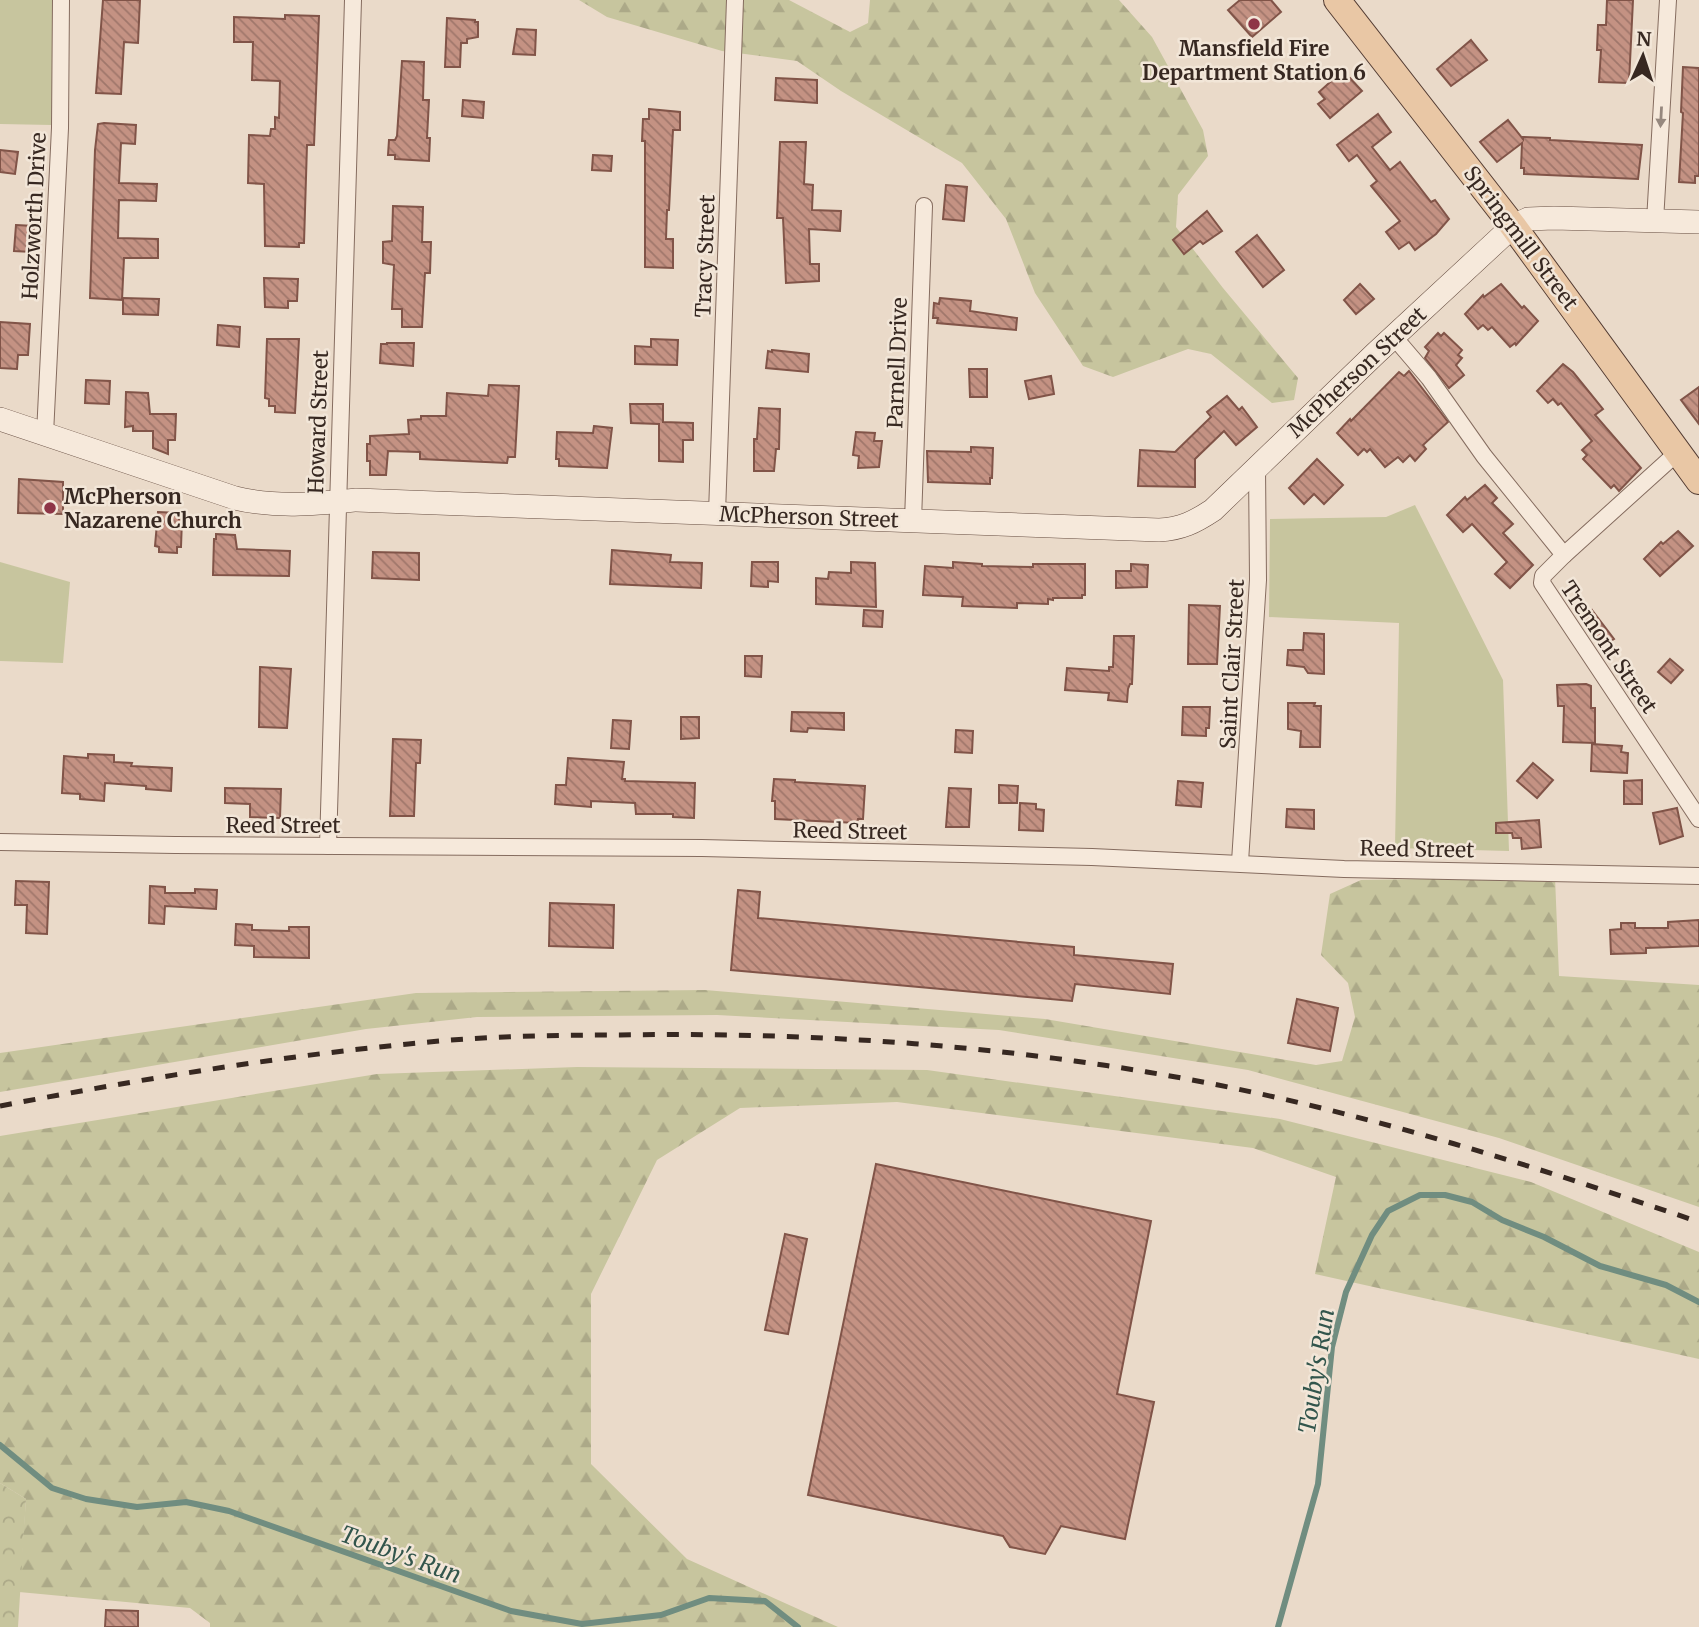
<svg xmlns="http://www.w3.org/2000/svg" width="1699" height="1627" viewBox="0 0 1699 1627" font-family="Merriweather,serif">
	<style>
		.grass { fill: #c7c59e }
		.forest { fill: url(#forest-firs) }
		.park { fill: url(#park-crowns) }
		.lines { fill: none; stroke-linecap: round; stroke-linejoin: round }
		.stream { stroke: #708d80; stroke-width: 6 }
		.building { fill: url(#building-back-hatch); stroke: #815448; stroke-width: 2 }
		.street-casing { stroke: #856c5f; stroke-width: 18 }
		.secondary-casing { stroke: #674e42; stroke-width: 24 }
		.primary-casing { stroke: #533c33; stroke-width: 28 }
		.street { stroke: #f6e9db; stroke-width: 16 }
		.secondary { stroke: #f6e9db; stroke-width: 23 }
		.primary { stroke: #e9c7a5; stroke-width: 26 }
		.rail { stroke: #372821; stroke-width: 5; stroke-dasharray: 12 12; stroke-linecap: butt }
		.oneway { fill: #96887e }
		.poi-dot { fill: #8e3546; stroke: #f2e6d8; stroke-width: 2.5 }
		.labels { text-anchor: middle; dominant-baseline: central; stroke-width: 5; stroke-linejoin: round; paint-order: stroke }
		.poi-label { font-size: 21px; font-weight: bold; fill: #372821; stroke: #f2e6d8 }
		.street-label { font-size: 21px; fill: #372821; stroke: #f2e6d8 }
		.water-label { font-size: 23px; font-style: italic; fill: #32554c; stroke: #f2e6d8 }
	</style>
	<defs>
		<pattern id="forest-firs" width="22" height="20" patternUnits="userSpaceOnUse" patternTransform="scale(1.75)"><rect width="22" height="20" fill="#c7c59e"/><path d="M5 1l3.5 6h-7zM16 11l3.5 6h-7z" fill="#aca988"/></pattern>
		<pattern id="park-crowns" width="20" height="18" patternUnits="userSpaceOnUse" patternTransform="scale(1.75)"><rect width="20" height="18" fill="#c7c59e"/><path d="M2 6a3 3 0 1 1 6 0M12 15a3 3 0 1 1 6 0" fill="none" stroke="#aca988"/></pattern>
		<pattern id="building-back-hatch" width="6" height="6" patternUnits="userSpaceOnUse" patternTransform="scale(1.75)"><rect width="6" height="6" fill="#c49283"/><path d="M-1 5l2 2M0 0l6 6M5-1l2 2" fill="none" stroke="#a0776b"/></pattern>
	</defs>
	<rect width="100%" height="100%" fill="#eadac9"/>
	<g class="grass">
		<polygon points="0,0 55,0 52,125 0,124"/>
		<polygon points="1415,505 1503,680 1509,851 1395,848 1399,623 1269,617 1270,519 1386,517"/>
		<polygon points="0,562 70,582 63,663 0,661"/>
	</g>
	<g class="forest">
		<polygon points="579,0 789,0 850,32 868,23 870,0 1119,0 1152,37 1203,130 1208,156 1178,195 1176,227 1223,288 1298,378 1294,400 1272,403 1211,354 1188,349 1113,377 1083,366 1035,293 1006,219 962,163 841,91 797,61 722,51 607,17"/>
		<polygon points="1555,877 1559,976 1699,985 1699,1207 1499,1138 1248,1070 999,1030 717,1015 477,1017 366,1029 0,1092 0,1053 416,993 705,990 1045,1019 1316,1065 1342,1061 1355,1017 1348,983 1321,955 1330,894 1361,880"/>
		<polygon points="577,1067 927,1070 1280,1119 1531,1182 1699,1252 1699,1359 1315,1274 1336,1177 1253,1148 897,1102 740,1108 657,1160 591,1294 591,1464 687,1559 838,1627 210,1627 210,1623 190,1608 19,1592 26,1499 0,1483 0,1136 377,1074"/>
	</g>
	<polygon class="park" points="0,1483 26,1499 18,1627 0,1627"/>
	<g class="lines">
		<g class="stream">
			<polyline points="0,1445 52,1488 86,1499 137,1507 186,1502 229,1511 511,1611 582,1624 661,1615 709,1598 765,1601 798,1627"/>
			<polyline points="1278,1627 1318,1484 1332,1347 1346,1292 1372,1235 1388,1211 1420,1195 1445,1195 1472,1202 1502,1220 1544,1237 1600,1266 1666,1285 1699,1302"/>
		</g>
	</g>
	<g class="building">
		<polygon points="103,0 140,0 138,43 124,42 121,94 96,93"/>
		<polygon points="1240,0 1271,0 1281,12 1252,37 1228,10"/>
		<polygon points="1607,0 1633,0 1629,83 1599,82 1601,50 1597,50 1598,25 1606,25"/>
		<polygon points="285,15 319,16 314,145 307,145 304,243 299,243 299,247 265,246 264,184 248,183 249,135 270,136 271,129 275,129 275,117 279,118 280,81 252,80 253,42 234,42 234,17 285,19"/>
		<polygon points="447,18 475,20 475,22 478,22 478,37 467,39 467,43 461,43 460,67 445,67"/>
		<polygon points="517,29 536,30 535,55 513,54"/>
		<polygon points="1471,40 1487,60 1451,86 1437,69"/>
		<polygon points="402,61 424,62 423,100 429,100 427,138 430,138 429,161 395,159 395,155 388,155 389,140 395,140 397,136"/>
		<polygon points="1683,67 1699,68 1699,176 1695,176 1695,183 1679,182 1683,113 1681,112"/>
		<polygon points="1338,75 1344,82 1350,78 1362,91 1330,118 1318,104 1325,99 1319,92"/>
		<polygon points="776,78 817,80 817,103 775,100"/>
		<polygon points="463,100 484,102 483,118 462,116"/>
		<polygon points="649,109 680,112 680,130 673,130 669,210 667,210 666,239 673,239 673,268 645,267 645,141 642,141 643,119 649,119"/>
		<polygon points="1378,114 1391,132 1372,147 1390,170 1400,162 1431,202 1435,200 1449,219 1436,234 1415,250 1409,242 1399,249 1386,232 1400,221 1371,186 1377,181 1357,155 1349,161 1337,145"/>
		<polygon points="1508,120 1523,139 1523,137 1550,138 1550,140 1642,145 1638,179 1524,174 1524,168 1521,168 1522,143 1497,162 1480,142"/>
		<polygon points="104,123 136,125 135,144 121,143 119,183 157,184 156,201 119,200 118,238 158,239 158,258 124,258 122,300 90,298 95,150 98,124"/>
		<polygon points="780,142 806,142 804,184 813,185 812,210 841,211 840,231 809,229 810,264 819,264 819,281 786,283 783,218 777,218"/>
		<polygon points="0,150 18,152 15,174 0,172"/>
		<polygon points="593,155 612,156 611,171 592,170"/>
		<polygon points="946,185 967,187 964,221 943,219"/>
		<polygon points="393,206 423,207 422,242 431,242 430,273 425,273 422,327 402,327 402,309 392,309 394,265 383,263 383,242 392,241"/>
		<polygon points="1207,211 1222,231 1203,244 1200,241 1184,254 1173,240"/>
		<polygon points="16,225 34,226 32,252 14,251"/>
		<polygon points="1257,235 1284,270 1263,287 1236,252"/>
		<polygon points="264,278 298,279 297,301 288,301 288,308 265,307"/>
		<polygon points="1360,284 1374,299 1356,314 1344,300"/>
		<polygon points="1501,284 1522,308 1524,306 1538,321 1516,345 1515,343 1510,347 1492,327 1488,330 1483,325 1478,329 1465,314 1483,295 1484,297"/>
		<polygon points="123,298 159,299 158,315 123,314"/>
		<polygon points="940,298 971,301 970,311 1017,318 1016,330 937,323 938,318 933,318 934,303 939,304"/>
		<polygon points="0,322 30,324 28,355 18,355 17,369 0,368"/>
		<polygon points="218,325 240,327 239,347 217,345"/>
		<polygon points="1438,333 1441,336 1444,333 1462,350 1458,355 1462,358 1456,365 1464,375 1449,388 1425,358 1429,351 1425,347"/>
		<polygon points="267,339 299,339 295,413 275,412 275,406 269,406 269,399 265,398"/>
		<polygon points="651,339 678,340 677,365 635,364 635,346 651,347"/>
		<polygon points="387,343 414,343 413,366 380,363 381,344 387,344"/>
		<polygon points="772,350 809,354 808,372 766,368 768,351 772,352"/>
		<polygon points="1563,364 1573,372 1603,409 1595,415 1641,468 1619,491 1614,485 1611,488 1583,459 1587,455 1582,450 1592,441 1561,403 1558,405 1553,399 1548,403 1537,391"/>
		<polygon points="969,369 987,369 987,397 970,397"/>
		<polygon points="1409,371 1448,422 1423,445 1426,449 1415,461 1410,455 1403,462 1398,457 1385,467 1370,449 1367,452 1364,449 1358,455 1337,433 1350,419 1351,421 1399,372 1404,376"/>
		<polygon points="1051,376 1054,394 1029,399 1025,381"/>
		<polygon points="86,380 110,381 109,404 85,403"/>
		<polygon points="489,385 519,386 515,457 508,457 507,463 420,459 420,452 388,451 386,475 370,475 370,461 367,461 367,444 370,444 370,436 409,434 408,420 421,419 421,416 446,416 447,393 488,396"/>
		<polygon points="1699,387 1699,424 1681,400"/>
		<polygon points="126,392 148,393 150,414 176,414 175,440 168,440 168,454 153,448 153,431 133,431 133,426 125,427"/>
		<polygon points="1227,396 1239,410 1242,407 1257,427 1236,445 1224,431 1195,459 1195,487 1138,486 1140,450 1175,452 1211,417 1207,412"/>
		<polygon points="630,404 663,404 663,422 693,423 693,440 683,440 683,462 659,461 659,424 631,423"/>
		<polygon points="759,408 780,409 779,449 776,449 774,471 754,471 754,439 757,439"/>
		<polygon points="594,426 612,428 607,468 559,466 559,459 556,459 557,432 593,433"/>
		<polygon points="856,432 875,433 874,441 882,441 879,467 858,468 859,456 853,455"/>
		<polygon points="971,447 993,448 992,478 990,478 990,484 928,482 927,451 971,452"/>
		<polygon points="1317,459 1343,485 1324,504 1314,494 1304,504 1289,488"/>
		<polygon points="19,479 63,482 63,514 18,513"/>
		<polygon points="1485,485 1497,498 1492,503 1513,524 1503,533 1533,565 1510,588 1495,574 1507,562 1472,524 1463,532 1447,515 1465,497 1467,500"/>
		<polygon points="158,512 179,513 179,519 182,519 181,547 177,547 177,553 159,552 159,547 155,546"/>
		<polygon points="1678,531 1693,546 1660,576 1644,559 1661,542 1663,544"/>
		<polygon points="216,534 235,535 237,549 290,551 289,576 213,575 214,539 216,539"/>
		<polygon points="612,550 671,555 670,562 702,563 701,588 610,584"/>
		<polygon points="373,552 419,553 419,580 372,578"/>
		<polygon points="752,562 778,562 778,582 768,581 768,587 751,586"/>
		<polygon points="851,562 875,563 876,607 816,604 816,578 828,579 829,572 851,573"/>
		<polygon points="953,562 982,564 982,566 1033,567 1033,564 1085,564 1085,595 1082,595 1082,598 1053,598 1053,600 1048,599 1048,604 1017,603 1017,608 962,606 963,597 923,595 925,566 953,568"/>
		<polygon points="1131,564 1148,565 1147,587 1116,588 1116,571 1131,571"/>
		<polygon points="1189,605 1220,606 1217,664 1188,664"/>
		<polygon points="864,610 883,611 882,627 863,626"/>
		<polygon points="1592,610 1614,639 1601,647 1581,619"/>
		<polygon points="1304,633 1324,634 1324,674 1308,673 1304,667 1287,665 1288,650 1303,650"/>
		<polygon points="1114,636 1134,636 1132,684 1130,684 1128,689 1127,702 1108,700 1109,693 1065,690 1067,668 1109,671 1109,667 1113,667"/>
		<polygon points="745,656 762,656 761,677 745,676"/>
		<polygon points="1670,659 1683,670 1671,683 1658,672"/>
		<polygon points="260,667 291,669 287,728 259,727"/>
		<polygon points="1586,684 1591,686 1591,708 1595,708 1595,743 1563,742 1564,706 1558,706 1557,685"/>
		<polygon points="1288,703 1315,703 1314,706 1321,706 1320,747 1300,747 1301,731 1288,729"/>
		<polygon points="1183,707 1210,707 1209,728 1206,728 1206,736 1182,735"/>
		<polygon points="792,712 844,713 844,730 808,728 807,732 791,731"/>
		<polygon points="681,717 699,717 699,738 681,739"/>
		<polygon points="613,720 631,721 629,749 611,748"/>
		<polygon points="956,730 973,731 972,753 955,752"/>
		<polygon points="393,739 421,740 420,763 416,763 414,816 390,816"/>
		<polygon points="1592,744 1622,746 1621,752 1628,753 1627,773 1591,771"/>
		<polygon points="88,754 114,755 114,762 132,763 131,766 172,768 171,791 146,789 146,786 105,783 104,801 80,799 80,794 62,793 64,756 88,758"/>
		<polygon points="568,758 624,762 622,779 625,779 625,781 695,783 694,818 673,817 673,814 636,814 635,803 591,801 591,807 555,804 556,785 566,785"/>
		<polygon points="1533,763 1553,780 1537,798 1517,781"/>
		<polygon points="774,779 795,780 795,782 865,786 863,819 858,819 857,823 775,819 775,801 772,801"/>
		<polygon points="1642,780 1642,804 1624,804 1624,781"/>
		<polygon points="1178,781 1203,783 1201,807 1176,805"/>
		<polygon points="999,785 1018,786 1017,803 999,803"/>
		<polygon points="225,788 281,789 280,818 250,817 250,804 225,803"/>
		<polygon points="949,788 971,789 969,827 946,827"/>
		<polygon points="1020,803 1036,804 1036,809 1044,810 1043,831 1019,830"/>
		<polygon points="1677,808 1683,836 1660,844 1653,813"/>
		<polygon points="1287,809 1314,810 1314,829 1286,827"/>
		<polygon points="1539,820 1541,847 1522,849 1521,838 1513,838 1512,833 1496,833 1496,823"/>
		<polygon points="16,881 49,882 47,934 26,933 27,905 15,905"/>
		<polygon points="150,886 165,887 165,893 195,893 195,889 217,890 216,909 165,906 164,924 149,923"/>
		<polygon points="738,890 760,892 758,918 1074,947 1074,955 1173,964 1170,994 1075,984 1072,1001 731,970"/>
		<polygon points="550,903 614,905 613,948 549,946"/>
		<polygon points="1699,920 1699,946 1646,948 1646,953 1611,954 1610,930 1621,929 1621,923 1635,923 1635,928 1668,928 1668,922"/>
		<polygon points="236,924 252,925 252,930 289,931 289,927 309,927 309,958 254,957 254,946 235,945"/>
		<polygon points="1297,999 1338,1008 1330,1051 1288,1043"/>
		<polygon points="876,1164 1151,1221 1117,1394 1154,1402 1125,1539 1061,1526 1045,1554 1010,1547 1003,1536 808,1495"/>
		<polygon points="785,1234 807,1239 788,1334 765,1330"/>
		<polygon points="106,1610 138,1611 138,1627 105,1627"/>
	</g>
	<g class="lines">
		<g class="street-casing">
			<g id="street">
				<polyline points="1655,221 1668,0"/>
				<polyline points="1394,337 1429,378 1484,456 1564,555 1543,576 1542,583 1699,819"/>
				<polyline points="45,434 60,128 61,0"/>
				<polyline points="717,513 735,0"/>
				<polyline points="913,521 924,206"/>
				<polyline points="1564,555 1678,452"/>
				<polyline points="0,842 175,845 702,848 1092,857 1344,869 1699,876"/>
				<polyline points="328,846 353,0"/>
				<polyline points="1240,862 1258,580 1257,467"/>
			</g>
		</g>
		<g class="secondary-casing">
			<path id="secondary" d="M0 419 235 498C276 508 315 504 356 500L1159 530C1181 529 1195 522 1213 510L1376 353 1513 226 1528 219 1554 218 1699 222"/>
		</g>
		<g class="primary-casing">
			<polyline id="primary" points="1337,0 1513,226 1699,481"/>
		</g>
		<use href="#street" class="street"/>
		<use href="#secondary" class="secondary"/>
		<use href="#primary" class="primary"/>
		<path class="rail" d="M0 1106C142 1079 285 1055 429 1042 492 1036 556 1035 620 1035 796 1032 973 1043 1147 1072 1335 1103 1519 1161 1699 1222"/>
	</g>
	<defs><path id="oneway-solid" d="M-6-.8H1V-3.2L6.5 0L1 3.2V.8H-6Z" transform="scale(1.75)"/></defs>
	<use class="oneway" href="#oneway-solid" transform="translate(1661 117) rotate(93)"/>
	<g class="poi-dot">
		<circle cx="1254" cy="24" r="7"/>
		<circle cx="50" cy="508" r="7"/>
	</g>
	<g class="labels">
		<g class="poi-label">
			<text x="1254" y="48">Mansfield Fire<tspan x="1254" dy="24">Department Station 6</tspan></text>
			<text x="64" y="496" text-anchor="start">McPherson<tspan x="64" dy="24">Nazarene Church</tspan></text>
		</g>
		<g class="street-label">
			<text transform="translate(34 216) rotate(-87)">Holzworth Drive</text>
			<text transform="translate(1521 238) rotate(53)">Springmill Street</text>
			<text transform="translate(705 256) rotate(-88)">Tracy Street</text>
			<text transform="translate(897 363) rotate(-88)">Parnell Drive</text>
			<text transform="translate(1357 372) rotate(-43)">McPherson Street</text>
			<text transform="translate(318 422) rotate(-88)">Howard Street</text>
			<text transform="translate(809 517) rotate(2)">McPherson Street</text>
			<text transform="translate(1609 647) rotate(56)">Tremont Street</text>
			<text transform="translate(1232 664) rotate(-87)">Saint Clair Street</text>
			<text x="283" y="825">Reed Street</text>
			<text transform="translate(850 831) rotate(1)">Reed Street</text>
			<text transform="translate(1417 849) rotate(1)">Reed Street</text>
		</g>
		<g class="water-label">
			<text transform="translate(1316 1371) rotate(-81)">Touby's Run</text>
			<text transform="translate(401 1554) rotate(20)">Touby's Run</text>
		</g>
	</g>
	<g transform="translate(1643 56) rotate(3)" stroke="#f2e6d8" stroke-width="5" paint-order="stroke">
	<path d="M0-5L12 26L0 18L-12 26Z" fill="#372821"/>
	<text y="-10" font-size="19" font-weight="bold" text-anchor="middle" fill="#372821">N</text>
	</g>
</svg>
